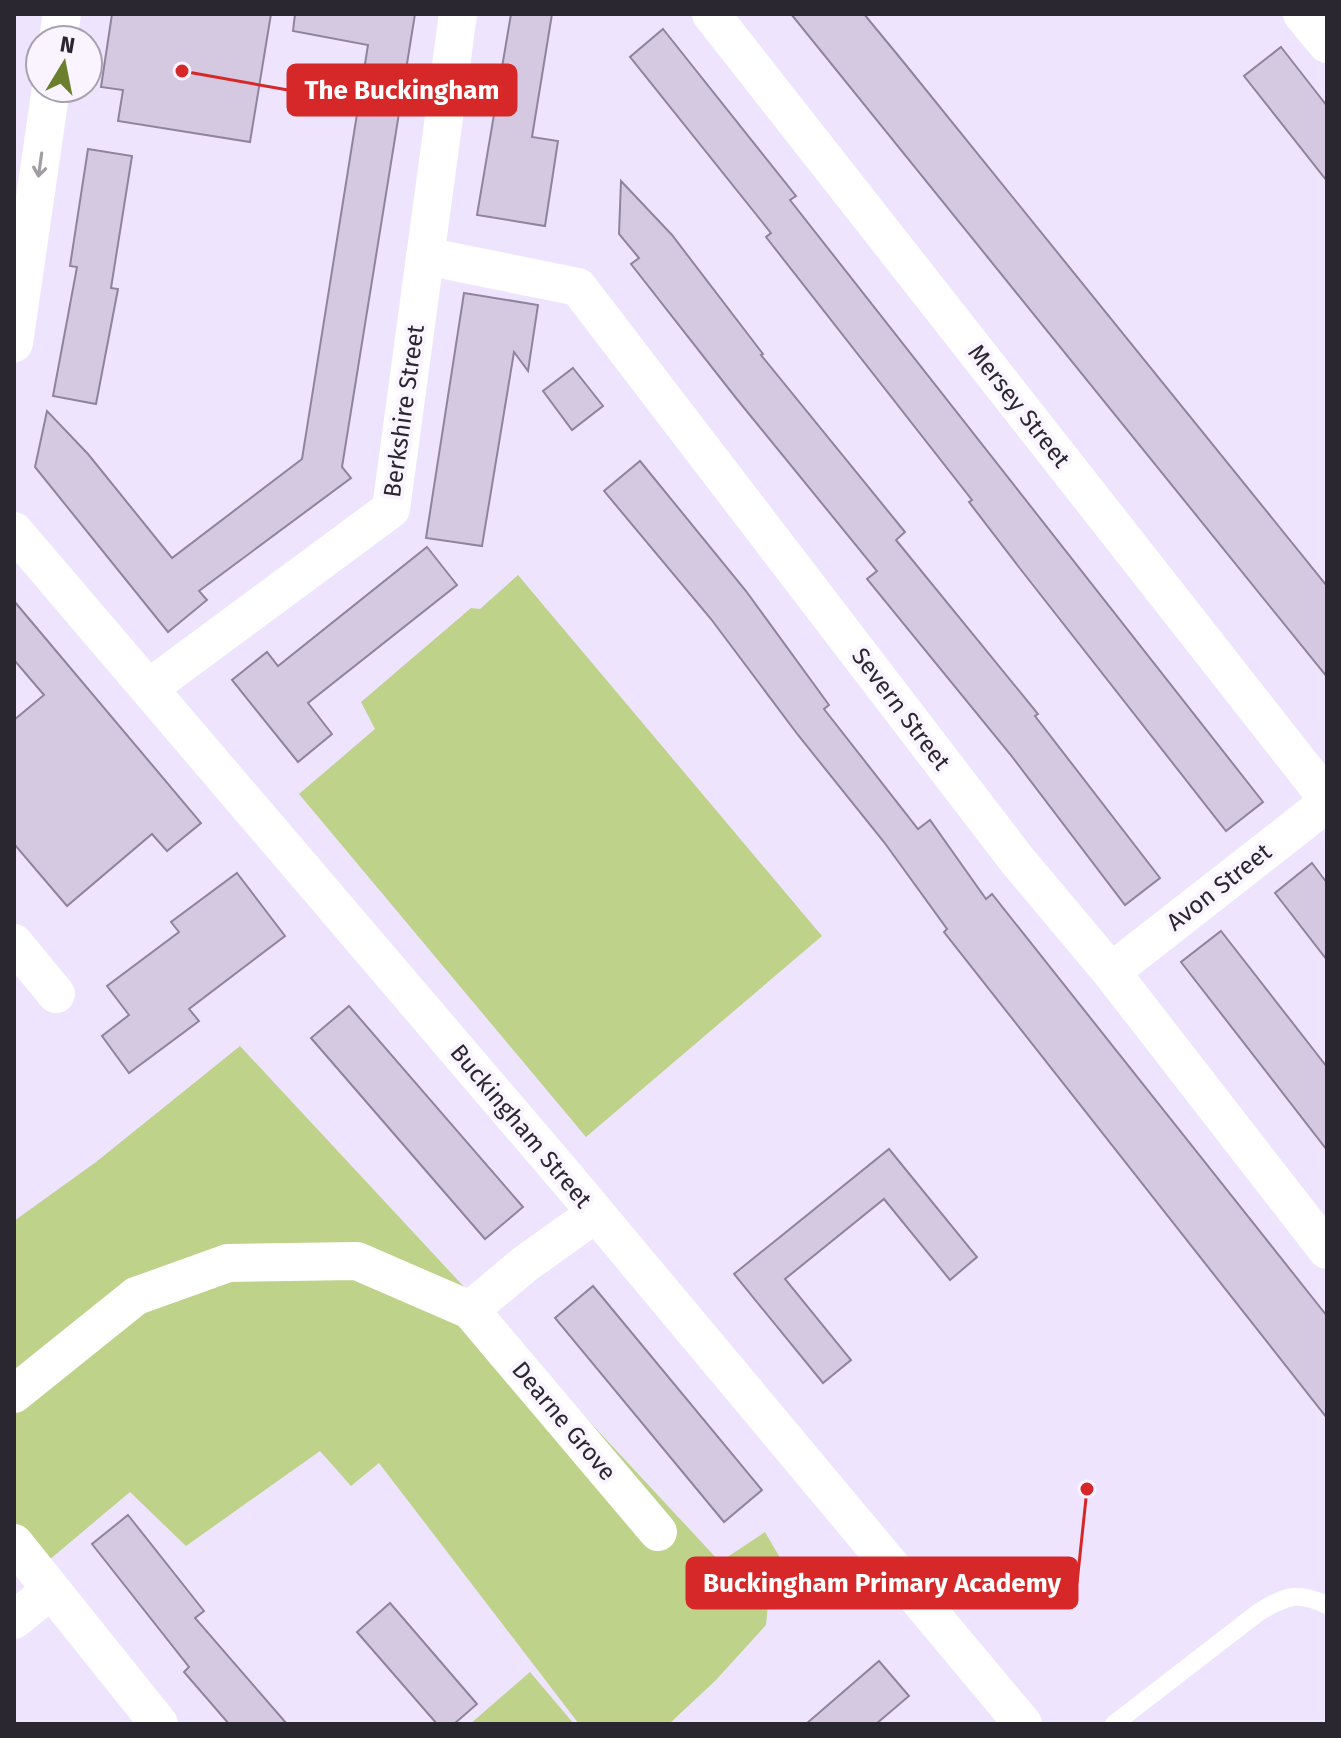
<svg xmlns="http://www.w3.org/2000/svg" width="1341" height="1738" viewBox="0 0 1341 1738" font-family="'Fira Sans',sans-serif">
	<style>
		.green { fill: #bed28a }
		.building { fill: #d5c9e2; stroke: #8f849c; stroke-width: 2 }
		.lines { fill: none; stroke-linecap: round; stroke-linejoin: round }
		.lane { stroke: #fff; stroke-width: 18 }
		.street { stroke: #fff; stroke-width: 38 }
		.oneway { stroke: #a09ea2 }
		.labels { text-anchor: middle; dominant-baseline: central; stroke-width: 8; stroke-linejoin: round; paint-order: stroke }
		.street-label { font-size: 24px; fill: #2b2731; stroke: #f9f4ff }
		.leader { fill: none; stroke: #d62828; stroke-width: 3 }
		.callout-dot { fill: #d62828; stroke: #f9f4ff; stroke-width: 3 }
		.callout { fill: #d62828; stroke: #d62828; stroke-width: 3 }
		.callout-label { font-size: 26px; text-anchor: middle; font-weight: bold; fill: #fff }
	</style>
	<rect width="100%" height="100%" fill="#efe4fe"/>
	<g class="green">
		<polygon points="518,575 822,936 586,1137 299,794 375,729 361,702 471,608 480,609"/>
		<polygon points="240,1046 720,1562 765,1532 779,1556 769,1594 766,1625 716,1680 669,1724 579,1724 379,1463 351,1486 320,1451 186,1546 130,1492 36,1571 14,1543 14,1221 96,1162"/>
		<polygon points="530,1672 574,1724 470,1724"/>
	</g>
	<g class="building">
		<polygon points="112,14 271,14 250,142 118,121 123,90 101,87"/>
		<polygon points="295,14 415,14 342,467 351,478 199,591 207,600 168,632 35,467 47,411 88,454 172,558 302,459 368,45 293,31"/>
		<polygon points="511,14 552,14 532,137 558,141 545,226 477,215"/>
		<polygon points="791,14 864,14 901,59 1327,586 1327,677"/>
		<polygon points="663,29 796,196 790,200 1263,802 1226,831 1018,566 969,502 972,500 766,237 771,233 630,57"/>
		<polygon points="1281,47 1327,106 1327,181 1244,76"/>
		<polygon points="88,149 132,156 111,288 118,289 96,404 53,396 77,267 70,266"/>
		<polygon points="621,181 672,235 763,354 761,355 905,532 896,540 1038,714 1035,716 1160,878 1125,905 1010,754 867,579 877,571 736,398 631,264 639,258 619,234"/>
		<polygon points="464,293 538,305 528,371 514,352 482,546 426,538"/>
		<polygon points="573,368 603,406 572,430 543,391"/>
		<polygon points="640,461 746,591 829,705 824,709 918,829 930,820 986,899 992,894 1327,1316 1327,1418 944,932 947,929 884,842 798,735 711,619 604,491"/>
		<polygon points="427,547 457,585 308,703 332,734 298,762 232,680 267,652 278,666"/>
		<polygon points="14,601 201,823 167,851 152,834 67,906 14,844 14,720 44,695 14,660"/>
		<polygon points="1312,863 1327,883 1327,960 1275,893"/>
		<polygon points="237,873 285,936 189,1009 199,1021 129,1073 102,1036 129,1015 107,986 179,932 171,922"/>
		<polygon points="1221,931 1327,1067 1327,1150 1181,962"/>
		<polygon points="349,1006 523,1207 485,1239 311,1038"/>
		<polygon points="889,1149 977,1257 950,1280 884,1199 785,1279 851,1360 823,1383 734,1274"/>
		<polygon points="593,1286 762,1490 724,1522 555,1318"/>
		<polygon points="128,1515 204,1611 195,1618 287,1724 229,1724 184,1672 189,1667 92,1544"/>
		<polygon points="390,1603 477,1704 454,1724 437,1724 357,1632"/>
		<polygon points="879,1661 909,1696 876,1724 806,1724"/>
	</g>
	<g class="lines">
		<path class="lane" d="M1114 1724 1259 1612C1286 1596 1297 1591 1327 1605"/>
		<g class="street">
			<polyline points="711,14 1327,798"/>
			<polyline points="1302,14 1327,44"/>
			<polyline points="58,40 62,14"/>
			<polyline points="425,256 578,287 1017,860 1111,972 1327,1250"/>
			<polyline points="14,343 51,88"/>
			<polyline points="14,531 569,1181 1023,1724"/>
			<polyline points="149,688 391,509 458,14"/>
			<polyline points="14,943 56,994"/>
			<polyline points="1111,972 1327,803"/>
			<polyline points="470,1310 658,1532"/>
			<polyline points="14,1394 136,1296 228,1263 357,1261 470,1310 525,1264 595,1214"/>
			<polyline points="14,1543 159,1724"/>
			<polyline points="14,1620 51,1590"/>
		</g>
	</g>
	<defs><path id="oneway-shaft" d="M-6 0H5M1.5-3L5.5 0L1.5 3" fill="none" stroke-width="1.6" stroke-linecap="round" stroke-linejoin="round" transform="scale(2)"/></defs>
	<use class="oneway" href="#oneway-shaft" transform="translate(40 165) rotate(98)"/>
	<g class="labels">
		<g class="street-label">
			<text transform="translate(1019 406) rotate(52)">Mersey Street</text>
			<text transform="translate(404 411) rotate(-82)">Berkshire Street</text>
			<text transform="translate(901 709) rotate(53)">Severn Street</text>
			<text transform="translate(1219 887) rotate(-38)">Avon Street</text>
			<text transform="translate(521 1126) rotate(50)">Buckingham Street</text>
			<text transform="translate(564 1421) rotate(50)">Dearne Grove</text>
		</g>
	</g>
	<path class="leader" d="M182 71L288 90M1087 1489L1077 1583"/>
	<g class="callout-dot">
		<circle cx="182" cy="71" r="8"/>
		<circle cx="1087" cy="1489" r="8"/>
	</g>
	<g class="callout">
		<rect x="288" y="65" width="228" height="50" rx="8"/>
		<rect x="687" y="1558" width="390" height="50" rx="8"/>
	</g>
	<g class="callout-label">
		<text x="402" y="99">The Buckingham</text>
		<text x="882" y="1592">Buckingham Primary Academy</text>
	</g>
	<rect width="1341" height="1738" fill="none" stroke="#2b2731" stroke-width="32"/>
	<g transform="translate(64 64) rotate(10)"><circle r="38" fill="#f9f4ff" stroke="#a7a2ad" stroke-width="2"/>
	<path d="M0-6L14 30L0 20L-14 30Z" fill="#6c7f2f"/>
	<text y="-12" font-size="22" font-weight="bold" text-anchor="middle" fill="#2b2731">N</text>
	</g>
</svg>
